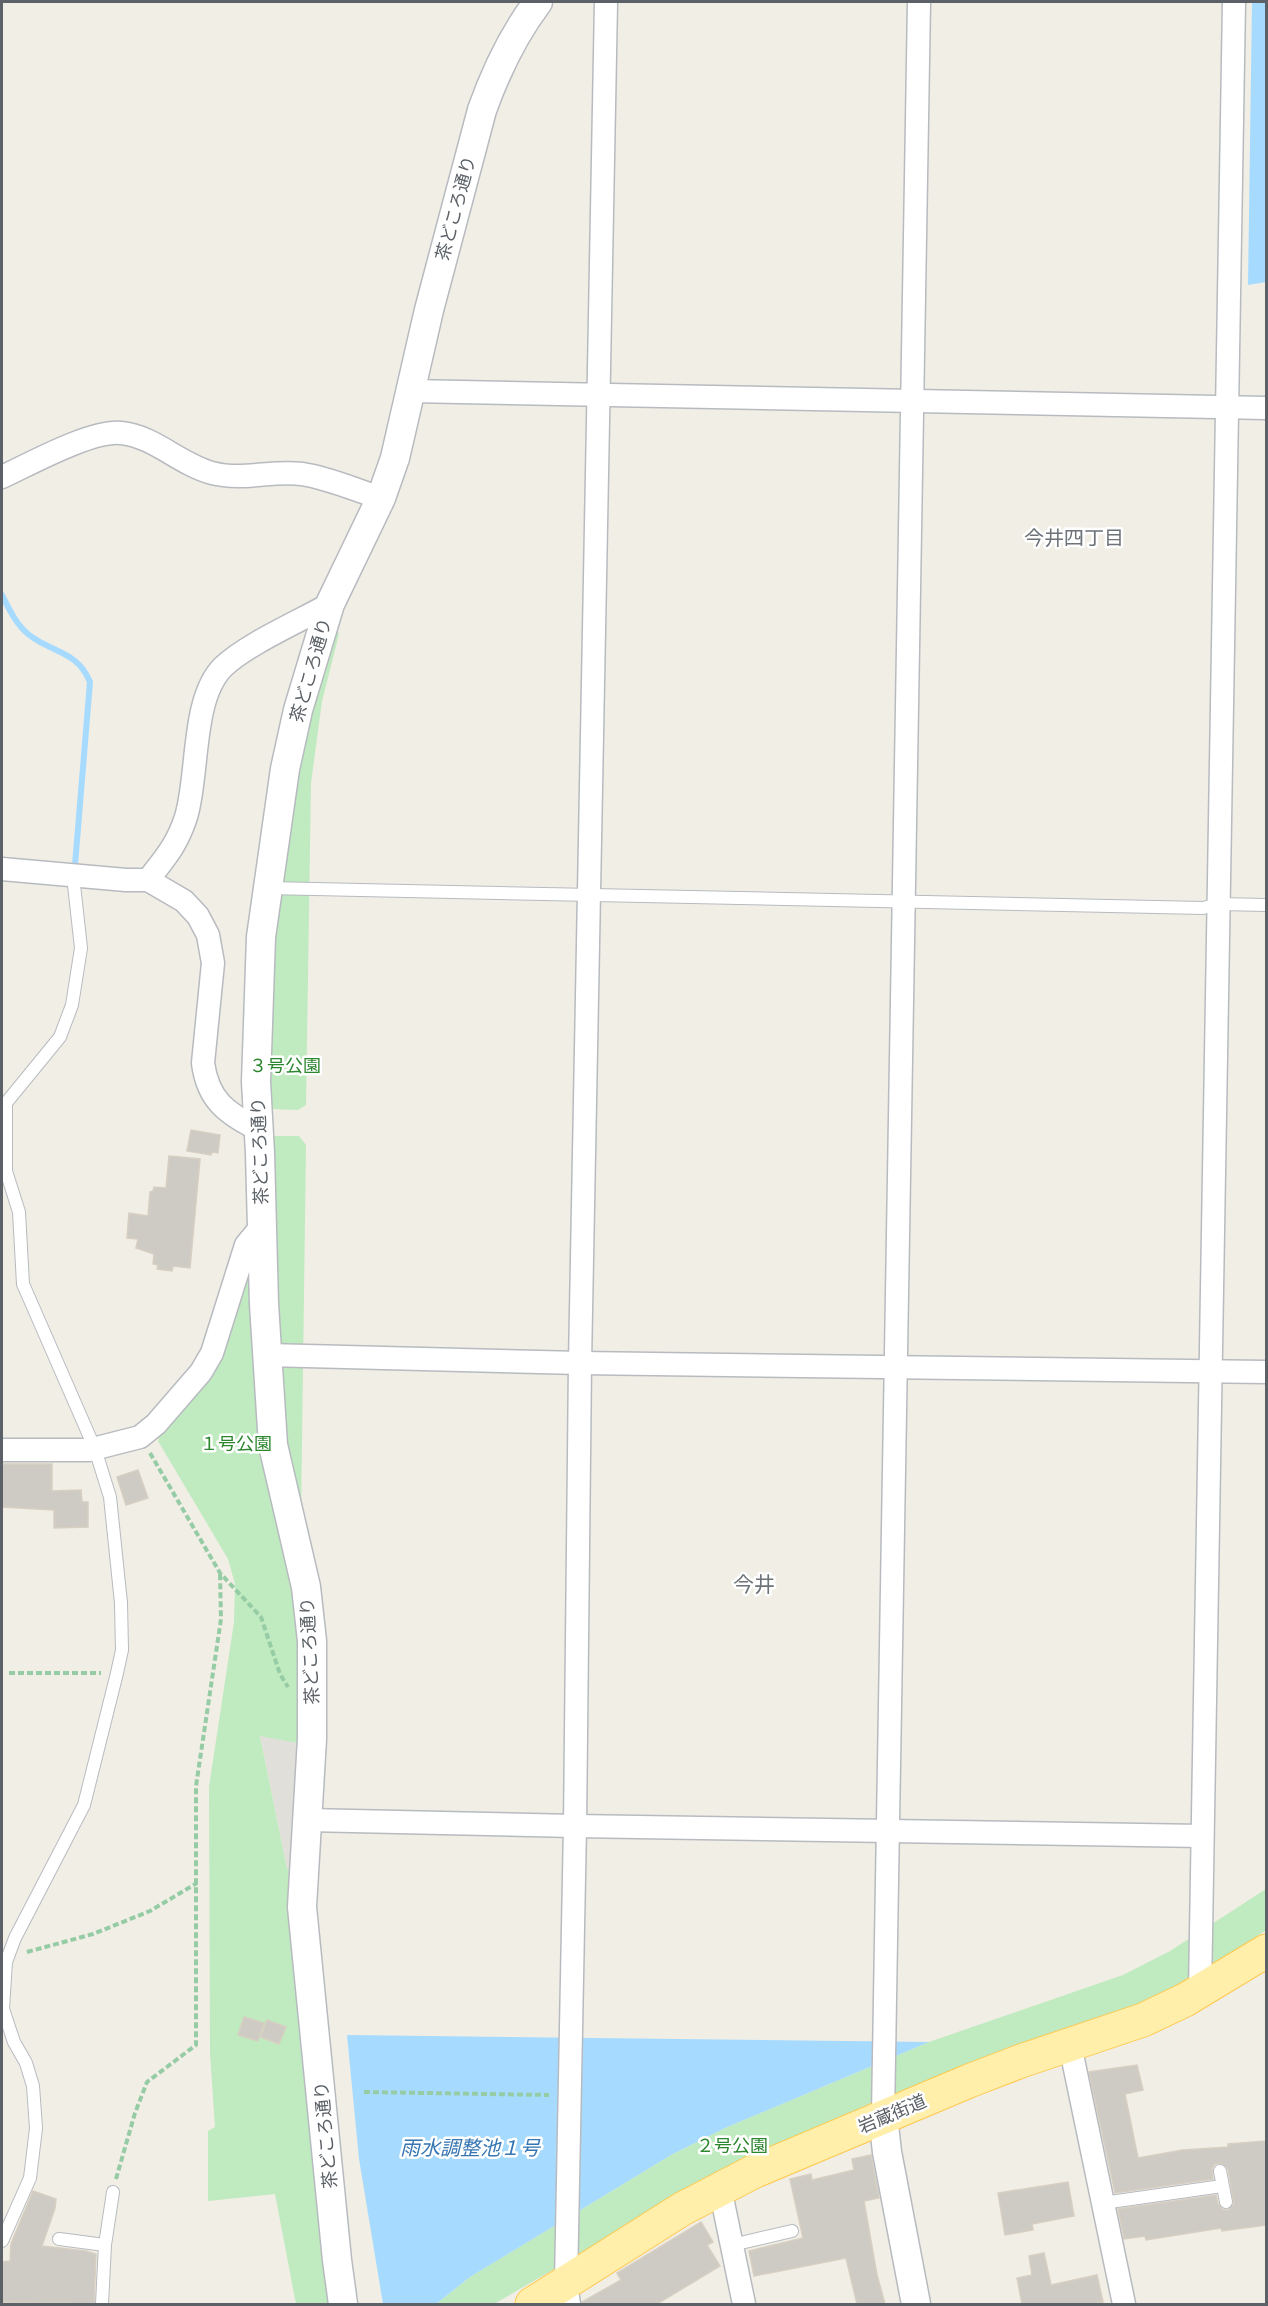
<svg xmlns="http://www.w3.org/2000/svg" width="1268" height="2306" viewBox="0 0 1268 2306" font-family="'Exo 2','Noto Sans JP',sans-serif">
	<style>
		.industrial { fill: #e1dfd9 }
		.green { fill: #c0eabf }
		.water { fill: #a6dbff }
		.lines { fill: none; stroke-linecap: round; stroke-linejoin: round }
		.stream { stroke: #a6dbff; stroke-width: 6 }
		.building { fill: #cecac4; stroke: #d6cfc2; stroke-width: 1.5 }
		.service-casing { stroke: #b7bbc0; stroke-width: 14 }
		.minor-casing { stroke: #b7bbc0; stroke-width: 25 }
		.tertiary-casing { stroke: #b7bbc0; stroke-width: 31 }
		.primary-casing { stroke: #ffc84f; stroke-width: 35 }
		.path { stroke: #96cca5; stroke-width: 4; stroke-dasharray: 6 3; stroke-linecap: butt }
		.service { stroke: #fff; stroke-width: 12 }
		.minor { stroke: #fff; stroke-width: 22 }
		.tertiary { stroke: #fff; stroke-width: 28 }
		.primary { stroke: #ffefab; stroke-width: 33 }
		.labels { text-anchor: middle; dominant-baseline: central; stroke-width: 5; stroke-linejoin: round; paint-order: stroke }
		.street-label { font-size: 18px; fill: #5c6167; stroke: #fff }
		.park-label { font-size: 18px; fill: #2c862e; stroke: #fff }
		.neighbourhood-label { font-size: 20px; fill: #6d7379; stroke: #fff }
		.water-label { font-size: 20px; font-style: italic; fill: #3576b3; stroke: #fff }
		.quarter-label { font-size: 21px; fill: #6d7379; stroke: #fff }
	</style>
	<rect width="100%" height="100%" fill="#f1eee5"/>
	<polygon class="industrial" points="260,1735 298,1743 295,1866 287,1869"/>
	<g class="green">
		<polygon points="334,625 339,634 322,701 311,783 306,1105 298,1110 271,1109 263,1033 292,754"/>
		<polygon points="275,1136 299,1136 306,1145 298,1743 260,1736 287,1869 295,1866 300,2043 316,2190 335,2304 296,2304 275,2194 208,2201 208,2131 215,2127 210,2053 209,1787 234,1622 235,1584 228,1559 158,1441 162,1428 222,1351 265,1144"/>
		<polygon points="1266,1889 1266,1930 1207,1970 1167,1993 601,2242 494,2304 436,2304 470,2277 671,2155 725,2128 929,2042 1123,1975 1170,1951"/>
	</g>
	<g class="water">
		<polygon points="1252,2 1266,2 1266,282 1248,285"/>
		<polygon points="347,2035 929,2042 725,2128 671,2155 470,2277 436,2304 383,2304 359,2159"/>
	</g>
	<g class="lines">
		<path class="stream" d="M2 595C9 609 16 624 28 634 51 653 77 650 90 682L75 865"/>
	</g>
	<g class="building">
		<polygon points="191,1130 220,1135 218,1153 212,1152 211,1155 187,1151"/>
		<polygon points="169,1156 200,1159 190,1268 173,1266 172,1271 157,1269 158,1265 153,1264 154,1254 136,1248 138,1239 127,1238 129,1213 148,1216 150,1192 153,1191 154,1187 166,1188"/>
		<polygon points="2,1464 52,1464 52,1491 81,1490 82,1502 88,1502 88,1527 54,1528 54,1510 2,1507"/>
		<polygon points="138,1470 148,1498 126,1505 117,1477"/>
		<polygon points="244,2017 264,2023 258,2041 238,2035"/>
		<polygon points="267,2020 286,2027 279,2044 261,2037"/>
		<polygon points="1137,2065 1143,2090 1125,2094 1138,2158 1183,2150 1228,2147 1228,2144 1266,2141 1266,2225 1222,2231 1221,2228 1146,2240 1145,2236 1124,2239 1118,2209 1216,2195 1218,2204 1223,2210 1228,2210 1234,2204 1228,2169 1222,2163 1215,2164 1212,2168 1213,2179 1115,2193 1089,2072"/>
		<polygon points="871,2155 879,2198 864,2201 877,2275 885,2304 857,2304 846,2258 754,2276 749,2251 803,2238 790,2179 811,2174 812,2180 854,2170 852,2159"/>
		<polygon points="1068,2182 1074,2216 1032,2224 1033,2230 1005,2235 998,2193"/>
		<polygon points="33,2191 56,2199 55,2208 42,2246 86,2251 96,2254 94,2304 2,2302 2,2262 10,2261 11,2244"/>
		<polygon points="701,2222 713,2242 707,2245 720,2266 657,2304 582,2304 582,2302 621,2280 617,2273"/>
		<polygon points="1044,2253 1051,2285 1097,2275 1103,2302 1092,2304 1022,2304 1017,2278 1032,2275 1029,2256"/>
	</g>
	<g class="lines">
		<g class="service-casing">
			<g id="service">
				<path d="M268 888C579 897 891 901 1203 908L1218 904 1266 905"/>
				<polyline points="1220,2171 1226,2202"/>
				<polyline points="1103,2203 1222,2186"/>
				<polyline points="59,2239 105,2245"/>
				<polyline points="2,2241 30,2178 36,2128 33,2086 26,2063 14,2042 3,2009 6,1962 15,1938 84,1805 117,1673 122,1650 121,1603 110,1497 95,1449 23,1284 19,1212 6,1171 6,1103 60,1037 72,1005 81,948 73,876"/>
				<polyline points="732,2245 792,2231"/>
				<polyline points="102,2304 105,2245 113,2192"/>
			</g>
		</g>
		<g class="minor-casing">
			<g id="minor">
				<polyline points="410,391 1266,408"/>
				<path d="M2 477C30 464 91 430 121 433 154 436 179 464 212 473 243 481 272 470 302 474 329 478 355 490 381 498"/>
				<path d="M2 869 126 880H148L184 901 198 916 208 935 213 963 203 1063C208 1101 227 1113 259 1130"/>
				<path d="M148 880C165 858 177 845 186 817 199 775 191 699 223 667 247 644 300 621 330 604"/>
				<polyline points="267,1355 580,1363 1266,1372"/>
				<polyline points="2,1450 89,1450 140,1437 156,1424 201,1372 212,1353 246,1245 261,1227"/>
				<polyline points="307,1820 575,1826 1202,1836"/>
				<polyline points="1200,1992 1234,2"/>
				<polyline points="1070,2045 1124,2304"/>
				<polyline points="883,2116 919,2"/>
				<polyline points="720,2188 744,2304"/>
				<polyline points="569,2304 566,2283 575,1826 580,1363 606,2"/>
			</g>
		</g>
		<g class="tertiary-casing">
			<g id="tertiary">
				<polyline points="883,2116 887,2152 916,2304"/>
				<path d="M343 2304 337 2260 302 1907 312 1739V1641L306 1587 273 1445 264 1304 260 1153 256 1082 261 937 285 769 298 710 330 604 381 498 395 458 429 310 482 110C496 71 513 35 538 2"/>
			</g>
		</g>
		<g class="primary-casing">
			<polyline id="primary" points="532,2304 682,2209 753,2172 969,2081 1021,2061 1143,2020 1185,2000 1266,1951"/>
		</g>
		<g class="path">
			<polyline points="150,1453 220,1573 261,1617 280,1674 288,1687"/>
			<polyline points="9,1673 101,1673"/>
			<polyline points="27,1952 93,1934 150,1911 197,1883"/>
			<polyline points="364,2092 549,2095"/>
			<polyline points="116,2179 135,2113 147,2082 196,2045 196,1786 221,1619 220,1573"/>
		</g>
		<use href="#service" class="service"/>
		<use href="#minor" class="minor"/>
		<use href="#tertiary" class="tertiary"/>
		<use href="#primary" class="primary"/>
	</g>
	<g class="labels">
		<g class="street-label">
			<text transform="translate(455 208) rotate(-75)">茶どころ通り</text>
			<text transform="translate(310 670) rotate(-74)">茶どころ通り</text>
			<text transform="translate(259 1151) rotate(-92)">茶どころ通り</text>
			<text transform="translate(309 1651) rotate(-93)">茶どころ通り</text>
			<text transform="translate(892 2113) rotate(-23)">岩蔵街道</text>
			<text transform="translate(325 2135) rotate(-95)">茶どころ通り</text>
		</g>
		<g class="park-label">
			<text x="285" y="1065">３号公園</text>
			<text x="236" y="1443">１号公園</text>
			<text x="732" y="2145">２号公園</text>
		</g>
		<g class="neighbourhood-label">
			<text x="1074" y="537">今井四丁目</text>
		</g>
		<g class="water-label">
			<text x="470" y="2147">雨水調整池１号</text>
		</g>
		<g class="quarter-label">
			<text x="754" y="1583">今井</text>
		</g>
	</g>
	<rect width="1268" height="2306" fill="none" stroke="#5c6167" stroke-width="6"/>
</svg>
